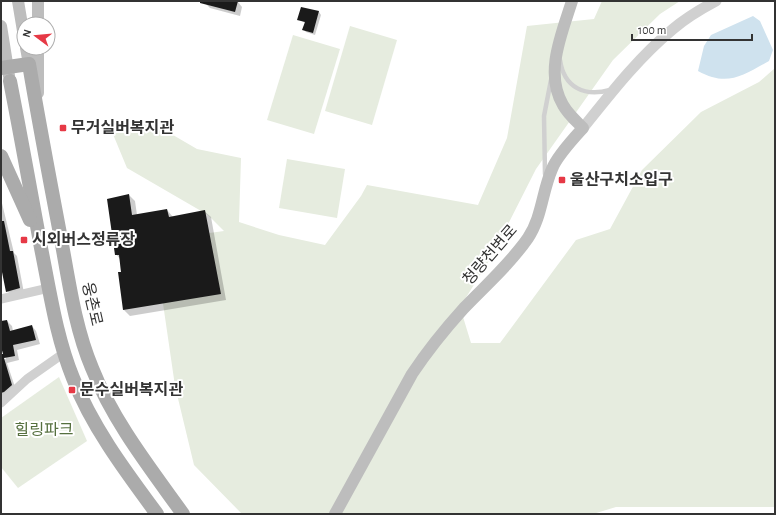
<svg xmlns="http://www.w3.org/2000/svg" width="776" height="515" viewBox="0 0 776 515" font-family="'Alegreya Sans','Noto Sans KR',sans-serif">
	<style>
		.green { fill: #e6ecdf }
		.water { fill: #cfe2ee }
		.shadow { fill: #0003 }
		.building { fill: #1a1a1a }
		.lines { fill: none; stroke-linecap: round; stroke-linejoin: round }
		.service { stroke: #d0d0d0; stroke-width: 4.5 }
		.minor { stroke: #d0d0d0; stroke-width: 9 }
		.tertiary { stroke: #d0d0d0; stroke-width: 11 }
		.secondary { stroke: #bdbdbd; stroke-width: 12 }
		.primary { stroke: #ababab; stroke-width: 14 }
		.poi-dot { fill: #e63946; stroke: #fff; stroke-width: 1.5 }
		.labels { text-anchor: middle; dominant-baseline: central; stroke-width: 4; stroke-linejoin: round; paint-order: stroke }
		.poi-label { font-size: 16px; font-weight: bold; fill: #333; stroke: #fff; text-anchor: start }
		.street-label { font-size: 16px; fill: #333; stroke: #fff }
		.park-label { font-size: 16px; fill: #56703f; stroke: #fff }
	</style>
	<rect width="100%" height="100%" fill="#fff"/>
	<g class="green">
		<polygon points="602,1 680,1 660,14 613,60 536,169 492,256 460,307 471,343 500,343 576,240 610,229 642,170 701,112 759,82 775,68 775,507 616,507 593,514 242,514 194,465 175,386 159,276 166,239 224,231 208,215 127,168 110,127 149,121 197,149 241,158 239,222 279,235 325,245 361,196 367,185 478,205 507,138 527,26 594,19"/>
		<polygon points="350,26 397,40 372,125 325,111"/>
		<polygon points="293,35 340,49 314,134 267,120"/>
		<polygon points="287,159 345,169 337,218 279,208"/>
		<polygon points="59,377 87,441 18,488 1,467 1,418"/>
	</g>
	<path class="water" d="M753 16 760 21 773 50 769 61C742 76 727 87 698 71L704 46 711 35Z"/>
	<g class="shadow">
		<polygon points="206,1 238,2 242,7 240,16 210,8 206,4"/>
		<polygon points="302,8 319,12 321,15 315,35 306,32 303,29 305,23 299,19"/>
		<polygon points="129,195 135,201 137,215 167,210 173,217 204,211 211,217 226,300 130,316 124,310 120,259 116,254 108,200"/>
		<polygon points="1,199 14,253 17,256 24,293 12,295 7,291 4,274 1,272"/>
		<polygon points="7,321 12,326 13,331 32,326 36,331 40,344 17,350 19,360 7,363 16,390 2,398 1,397 1,360 6,359 1,342 1,322"/>
	</g>
	<g class="building">
		<polygon points="200,1 238,1 235,12 200,3"/>
		<polygon points="301,7 319,11 313,33 302,30 305,22 297,20"/>
		<polygon points="129,194 132,215 167,209 169,217 205,210 221,294 123,310 118,272 121,272 119,255 115,255 107,199"/>
		<polygon points="1,221 4,221 10,251 13,251 20,288 6,292 2,272 1,272"/>
		<polygon points="7,320 10,331 32,325 36,340 13,345 15,356 4,358 12,385 4,392 1,393 1,354 3,354 1,347 1,321"/>
	</g>
	<g class="lines">
		<g class="service">
			<path d="M560 60C564 88 585 97 610 90"/>
			<polyline points="545,174 544,116 551,80"/>
		</g>
		<g class="minor">
			<polyline points="1,299 49,288"/>
			<polyline points="1,403 27,379 64,353"/>
		</g>
		<path class="tertiary" d="M583 128C611 93 638 58 673 29 686 18 701 9 716 1"/>
		<g class="secondary">
			<polyline points="18,1 24,37"/>
			<polyline points="38,24 38,1"/>
			<polyline points="1,26 9,76"/>
			<polyline points="26,48 29,64"/>
			<polyline points="38,48 38,93"/>
			<path d="M335 514 412 374C428 350 445 329 464 308 486 285 510 264 528 238 542 217 542 192 552 169 557 156 573 139 583 128 575 120 568 114 563 105 544 73 562 33 572 1"/>
		</g>
		<g class="primary">
			<path d="M1 68 29 64C39 123 50 181 61 239 69 282 75 328 92 368 113 421 150 468 183 514"/>
			<path d="M10 81C21 137 31 193 41 248 50 292 56 336 73 378 92 427 126 472 157 514"/>
			<polyline points="1,156 30,220"/>
		</g>
	</g>
	<g class="poi-dot">
		<rect x="59" y="124" width="8" height="8" rx="2"/>
		<rect x="558" y="176" width="8" height="8" rx="2"/>
		<rect x="20" y="236" width="8" height="8" rx="2"/>
		<rect x="68" y="386" width="8" height="8" rx="2"/>
	</g>
	<g class="labels">
		<g class="poi-label">
			<text x="71" y="128">무거실버복지관</text>
			<text x="570" y="180">울산구치소입구</text>
			<text x="32" y="240">시외버스정류장</text>
			<text x="80" y="390">문수실버복지관</text>
		</g>
		<g class="street-label">
			<text transform="translate(490 255) rotate(-49)">청량천변로</text>
			<text transform="translate(92 304) rotate(77)">웅촌로</text>
		</g>
		<g class="park-label">
			<text x="44" y="430">힐링파크</text>
		</g>
	</g>
	<rect width="776" height="515" fill="none" stroke="#333333" stroke-width="4"/>
	<g transform="translate(36 36) rotate(286)"><circle r="19" fill="#ffffff" stroke="#adadad"/>
	<path d="M0-3L7 15L0 10L-7 15Z" fill="#e63946"/>
	<text y="-6" font-size="11" font-weight="bold" text-anchor="middle" fill="#333333">N</text>
	</g>
	<path d="M632 34v6h120v-6" fill="none" stroke="#333333" stroke-width="2"/>
	<text x="638" y="34" font-size="12" fill="#333333" stroke="#ffffff" stroke-width="3" paint-order="stroke">100 m</text>
</svg>
